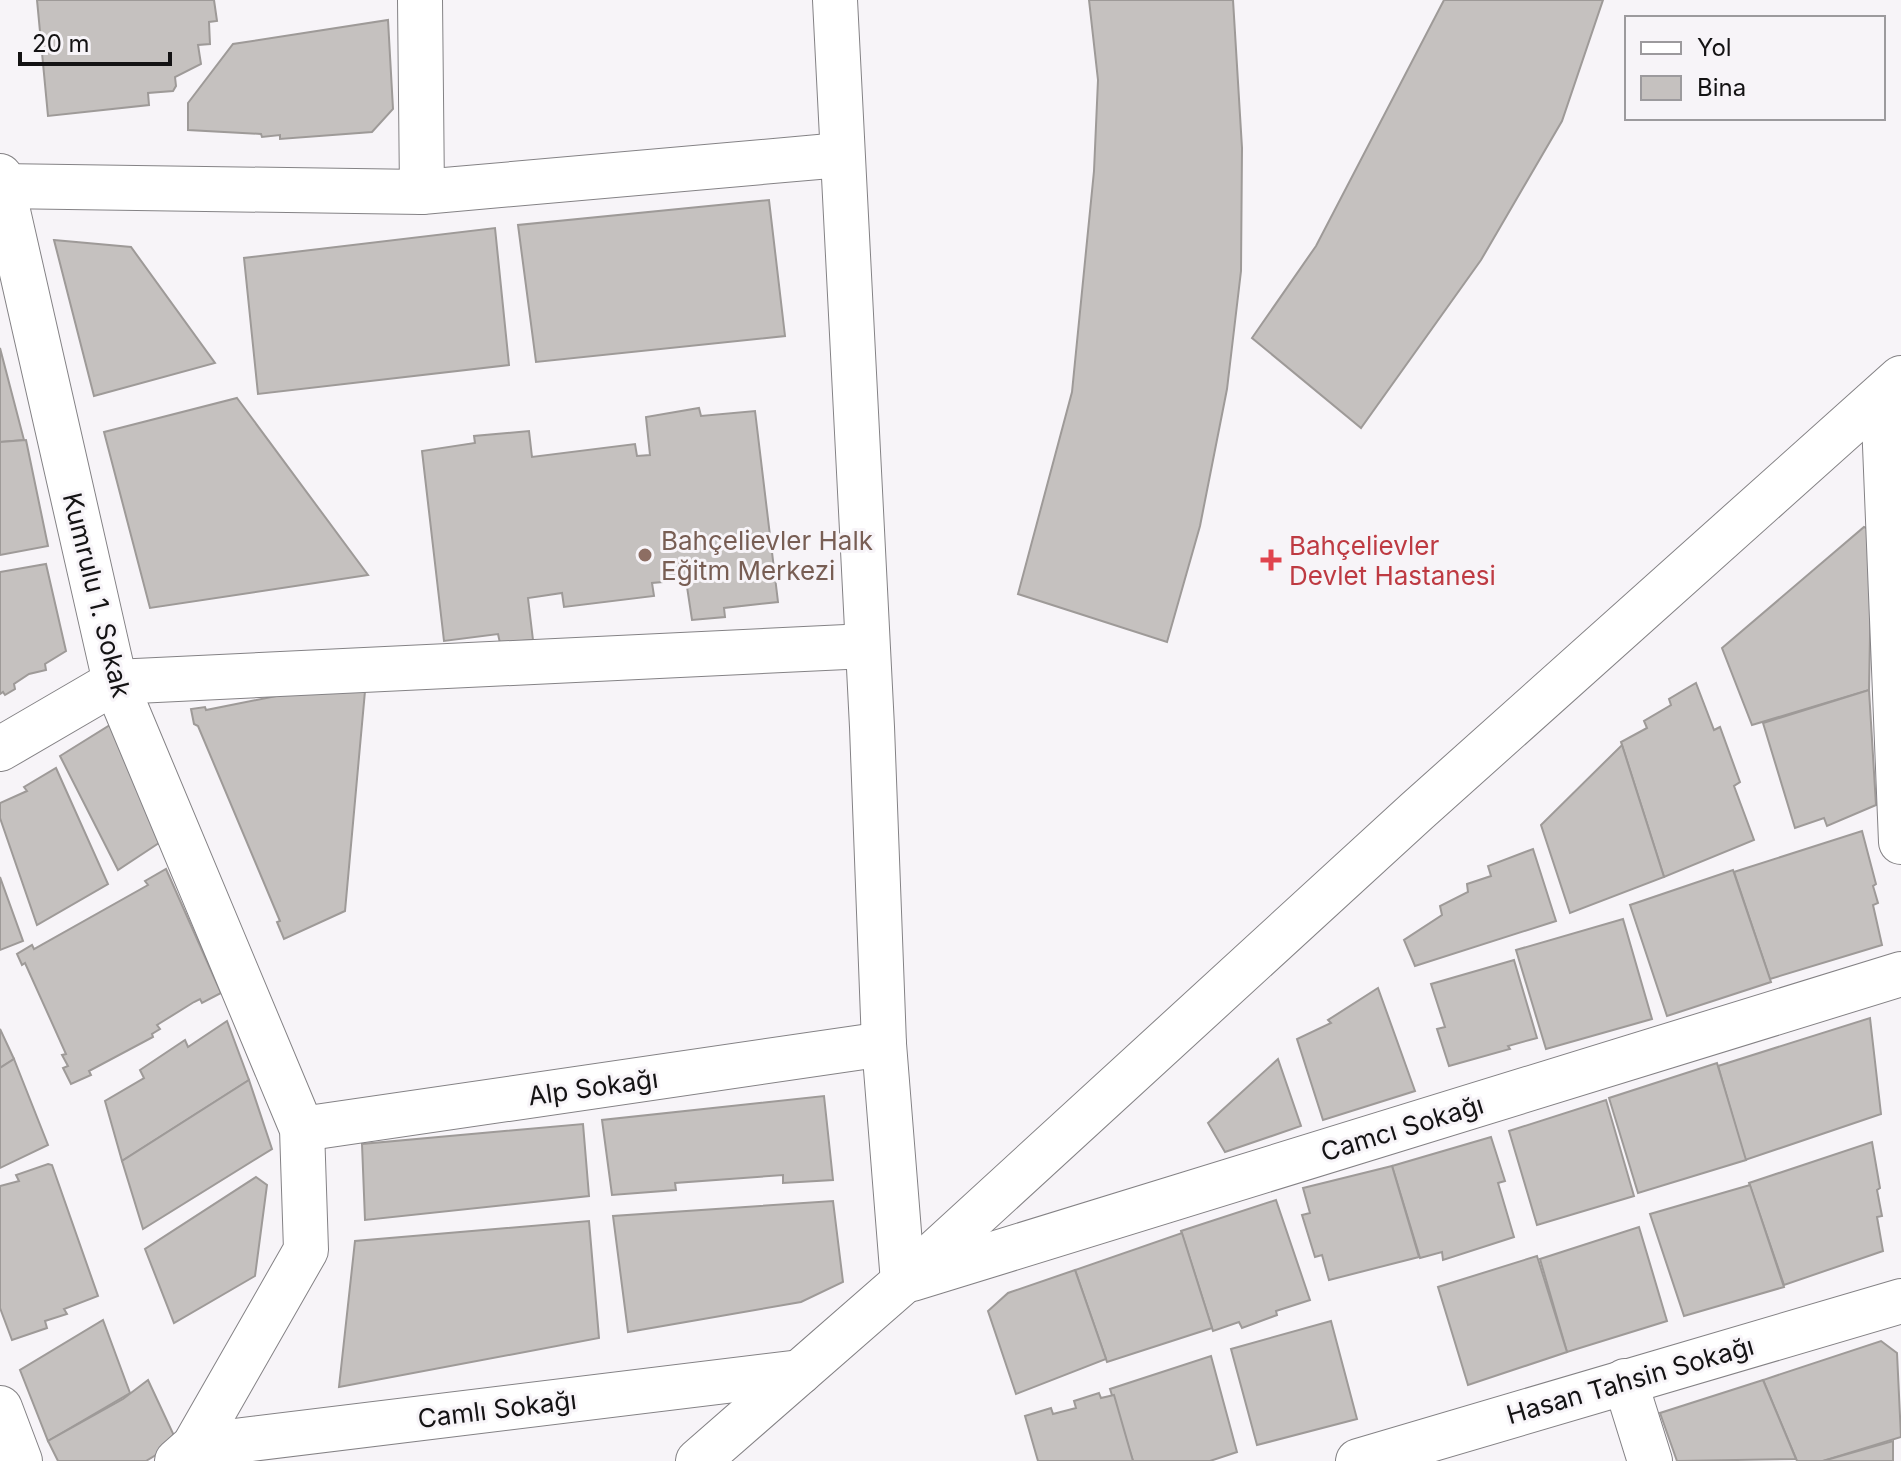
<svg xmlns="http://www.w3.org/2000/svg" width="1901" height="1461" viewBox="0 0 1901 1461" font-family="Inter,sans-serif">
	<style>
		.building { fill: #c5c1bf; stroke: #9e9a98; stroke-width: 2 }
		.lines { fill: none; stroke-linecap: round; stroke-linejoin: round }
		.minor-casing { stroke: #848285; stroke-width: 46 }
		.minor { stroke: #fff; stroke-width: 44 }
		.education-dot { fill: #8d6e63; stroke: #f7f4f8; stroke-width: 3 }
		.health-dot { fill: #e0444e; stroke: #f7f4f8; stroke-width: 3 }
		.labels { text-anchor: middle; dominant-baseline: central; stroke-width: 6; stroke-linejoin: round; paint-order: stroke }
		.education-label { font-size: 26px; fill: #785e54; stroke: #f7f4f8; text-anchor: start }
		.health-label { font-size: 26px; fill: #be3a42; stroke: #f7f4f8; text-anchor: start }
		.street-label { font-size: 26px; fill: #141314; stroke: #f7f4f8 }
	</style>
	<rect width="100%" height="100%" fill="#f7f4f8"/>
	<g class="building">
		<polygon points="37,0 214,0 217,21 209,22 210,44 198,45 201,64 175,77 176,86 173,91 148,93 149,105 48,116"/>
		<polygon points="1089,0 1233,0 1242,148 1241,271 1227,389 1200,526 1167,642 1018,594 1072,392 1094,171 1098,80"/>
		<polygon points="1444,0 1603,0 1562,121 1481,260 1361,428 1252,338 1316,246"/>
		<polygon points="388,20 393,109 372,132 280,139 280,135 262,137 261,134 188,130 188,103 233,44"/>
		<polygon points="769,200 785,336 536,362 518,225"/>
		<polygon points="495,228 509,365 258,394 244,258"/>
		<polygon points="54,240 131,247 215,363 94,396"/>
		<polygon points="0,348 24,440 0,442"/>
		<polygon points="237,398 368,575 150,608 104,432"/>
		<polygon points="699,408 701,416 755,411 778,602 724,608 725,617 692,620 686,580 652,583 654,596 564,607 562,593 528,598 533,640 500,643 498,634 444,641 422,451 475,443 474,436 529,431 532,457 635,444 637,456 650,455 646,417"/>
		<polygon points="26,440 48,546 0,555 0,442"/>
		<polygon points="1864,527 1872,530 1869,690 1752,725 1722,648"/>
		<polygon points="46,564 66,651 45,664 46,670 29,674 14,684 15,689 5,695 3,692 0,694 0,572"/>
		<polygon points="356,680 365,691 345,911 284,939 277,922 280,921 198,726 194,724 191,709 205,707 206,710"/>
		<polygon points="1696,683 1714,730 1720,727 1740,782 1734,786 1754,840 1664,877 1621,742 1647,728 1644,721 1671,705 1669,699"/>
		<polygon points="1869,690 1876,805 1827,826 1824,818 1795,828 1763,723"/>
		<polygon points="110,725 165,839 118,870 60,756"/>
		<polygon points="1622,745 1664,877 1570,913 1541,825"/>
		<polygon points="56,768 108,884 37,925 0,818 0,803 27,791 24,787"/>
		<polygon points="1862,831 1876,884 1873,886 1878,903 1873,905 1882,945 1770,979 1734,872"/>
		<polygon points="1533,849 1556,921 1415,966 1404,940 1442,915 1440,906 1468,892 1467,884 1491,876 1488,866"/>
		<polygon points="166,869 221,993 202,1003 200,999 194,1002 157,1025 160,1029 152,1034 153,1037 89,1071 91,1075 71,1084 63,1068 68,1066 62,1055 66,1054 25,963 22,965 17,954 32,945 34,949 148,885 145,881"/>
		<polygon points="1733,870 1771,982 1667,1016 1630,905"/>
		<polygon points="0,877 23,941 0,950"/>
		<polygon points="1623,919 1652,1019 1546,1049 1516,950"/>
		<polygon points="1514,960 1537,1038 1508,1046 1510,1049 1449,1066 1437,1029 1445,1027 1431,984"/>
		<polygon points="1378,988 1415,1091 1323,1120 1297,1039 1331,1023 1328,1020"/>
		<polygon points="1870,1018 1881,1114 1745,1160 1718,1066"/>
		<polygon points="227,1021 249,1080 122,1161 105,1101 144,1078 140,1070 185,1040 188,1047"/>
		<polygon points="0,1029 14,1059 0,1068"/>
		<polygon points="14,1059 48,1145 0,1168 0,1068"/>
		<polygon points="1278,1059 1301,1126 1225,1152 1208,1123"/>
		<polygon points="1717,1063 1746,1160 1638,1193 1609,1098"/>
		<polygon points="249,1080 272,1149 143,1229 122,1161"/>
		<polygon points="824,1096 833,1180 783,1183 783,1175 675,1183 676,1190 612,1195 602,1120"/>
		<polygon points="1606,1100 1634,1196 1537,1225 1509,1131"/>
		<polygon points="583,1124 589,1196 365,1220 362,1144"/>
		<polygon points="1491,1137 1505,1181 1498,1183 1514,1237 1443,1260 1442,1252 1420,1258 1392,1166"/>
		<polygon points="1872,1142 1880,1188 1877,1190 1882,1216 1877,1217 1883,1251 1784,1285 1749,1183"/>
		<polygon points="48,1164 52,1165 98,1296 64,1309 67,1314 45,1321 47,1328 12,1340 0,1308 0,1186 19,1181 16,1175"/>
		<polygon points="1392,1166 1419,1257 1329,1280 1322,1255 1315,1257 1302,1215 1310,1213 1303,1188"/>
		<polygon points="256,1177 267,1185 255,1276 174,1323 145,1249"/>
		<polygon points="1750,1185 1784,1287 1684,1316 1650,1214"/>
		<polygon points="1276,1200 1310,1300 1276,1311 1277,1315 1242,1328 1239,1322 1213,1331 1181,1231"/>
		<polygon points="833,1201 843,1282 801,1302 628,1332 613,1216"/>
		<polygon points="589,1221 599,1338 339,1387 355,1241"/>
		<polygon points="1639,1227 1667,1321 1567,1352 1540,1259"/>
		<polygon points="1182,1233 1212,1328 1107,1362 1075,1270"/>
		<polygon points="1537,1256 1567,1352 1468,1385 1438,1287"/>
		<polygon points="1075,1270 1106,1359 1016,1394 988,1311 1008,1293"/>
		<polygon points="103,1320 130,1393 48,1441 20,1370"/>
		<polygon points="1331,1321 1357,1419 1257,1445 1231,1349"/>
		<polygon points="1881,1341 1897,1353 1901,1437 1823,1461 1797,1461 1763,1380"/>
		<polygon points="1211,1356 1237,1452 1210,1461 1133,1461 1110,1389"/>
		<polygon points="148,1380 177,1442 146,1461 58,1461 48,1441 123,1399"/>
		<polygon points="1763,1380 1796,1459 1677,1461 1660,1413"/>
		<polygon points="1099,1393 1101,1398 1114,1395 1133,1461 1038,1461 1025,1416 1051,1408 1053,1414 1076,1408 1074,1401"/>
		<polygon points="1893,1441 1893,1461 1823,1461"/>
	</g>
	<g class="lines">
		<g class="minor-casing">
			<g id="minor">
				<polyline points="420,0 422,192"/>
				<polyline points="835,0 872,727 884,1044 903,1282"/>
				<polyline points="0,176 115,682 302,1129 306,1250 194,1446 177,1461"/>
				<polyline points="0,186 422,192 841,155"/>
				<polyline points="1883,396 1901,842"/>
				<polyline points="0,749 115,682 867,646"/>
				<polyline points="302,1129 884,1044"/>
				<polyline points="912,1279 1901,974"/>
				<polyline points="1625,1381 1650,1461"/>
				<polyline points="0,1408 20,1461"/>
				<polyline points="194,1446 800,1372"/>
				<polyline points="698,1461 903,1282 1417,811 1901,378"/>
				<polyline points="1358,1461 1901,1301"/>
			</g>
		</g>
		<use href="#minor" class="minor"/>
	</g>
	<circle class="education-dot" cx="645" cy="555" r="8"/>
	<path class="health-dot" d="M1267 548h8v8h8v8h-8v8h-8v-8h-8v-8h8z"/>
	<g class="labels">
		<g class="education-label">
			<text x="661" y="540">Bahçelievler Halk<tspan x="661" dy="30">Eğitm Merkezi</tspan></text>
		</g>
		<g class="health-label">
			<text x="1289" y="545">Bahçelievler<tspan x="1289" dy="30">Devlet Hastanesi</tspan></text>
		</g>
		<g class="street-label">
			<text transform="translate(97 595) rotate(76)">Kumrulu 1. Sokak</text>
			<text transform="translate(593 1087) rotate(-8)">Alp Sokağı</text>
			<text transform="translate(1402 1128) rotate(-17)">Camcı Sokağı</text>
			<text transform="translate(1630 1380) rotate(-16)">Hasan Tahsin Sokağı</text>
			<text transform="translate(497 1409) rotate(-7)">Camlı Sokağı</text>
		</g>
	</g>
	<rect x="1625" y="16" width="260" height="104" fill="#f7f4f8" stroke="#9c9a9d" stroke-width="2"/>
	<rect x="1641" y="42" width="40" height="12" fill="#ffffff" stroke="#9c9a9d" stroke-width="2"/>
	<text x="1697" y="56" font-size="24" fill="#141314">Yol</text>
	<rect x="1641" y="76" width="40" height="24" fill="#c5c1bf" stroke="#9c9a9d" stroke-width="2"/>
	<text x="1697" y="96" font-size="24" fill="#141314">Bina</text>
	<path d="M20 52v12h150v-12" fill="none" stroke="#141314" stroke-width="4"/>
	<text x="32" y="52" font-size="24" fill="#141314" stroke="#f7f4f8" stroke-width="6" paint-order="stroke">20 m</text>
</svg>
